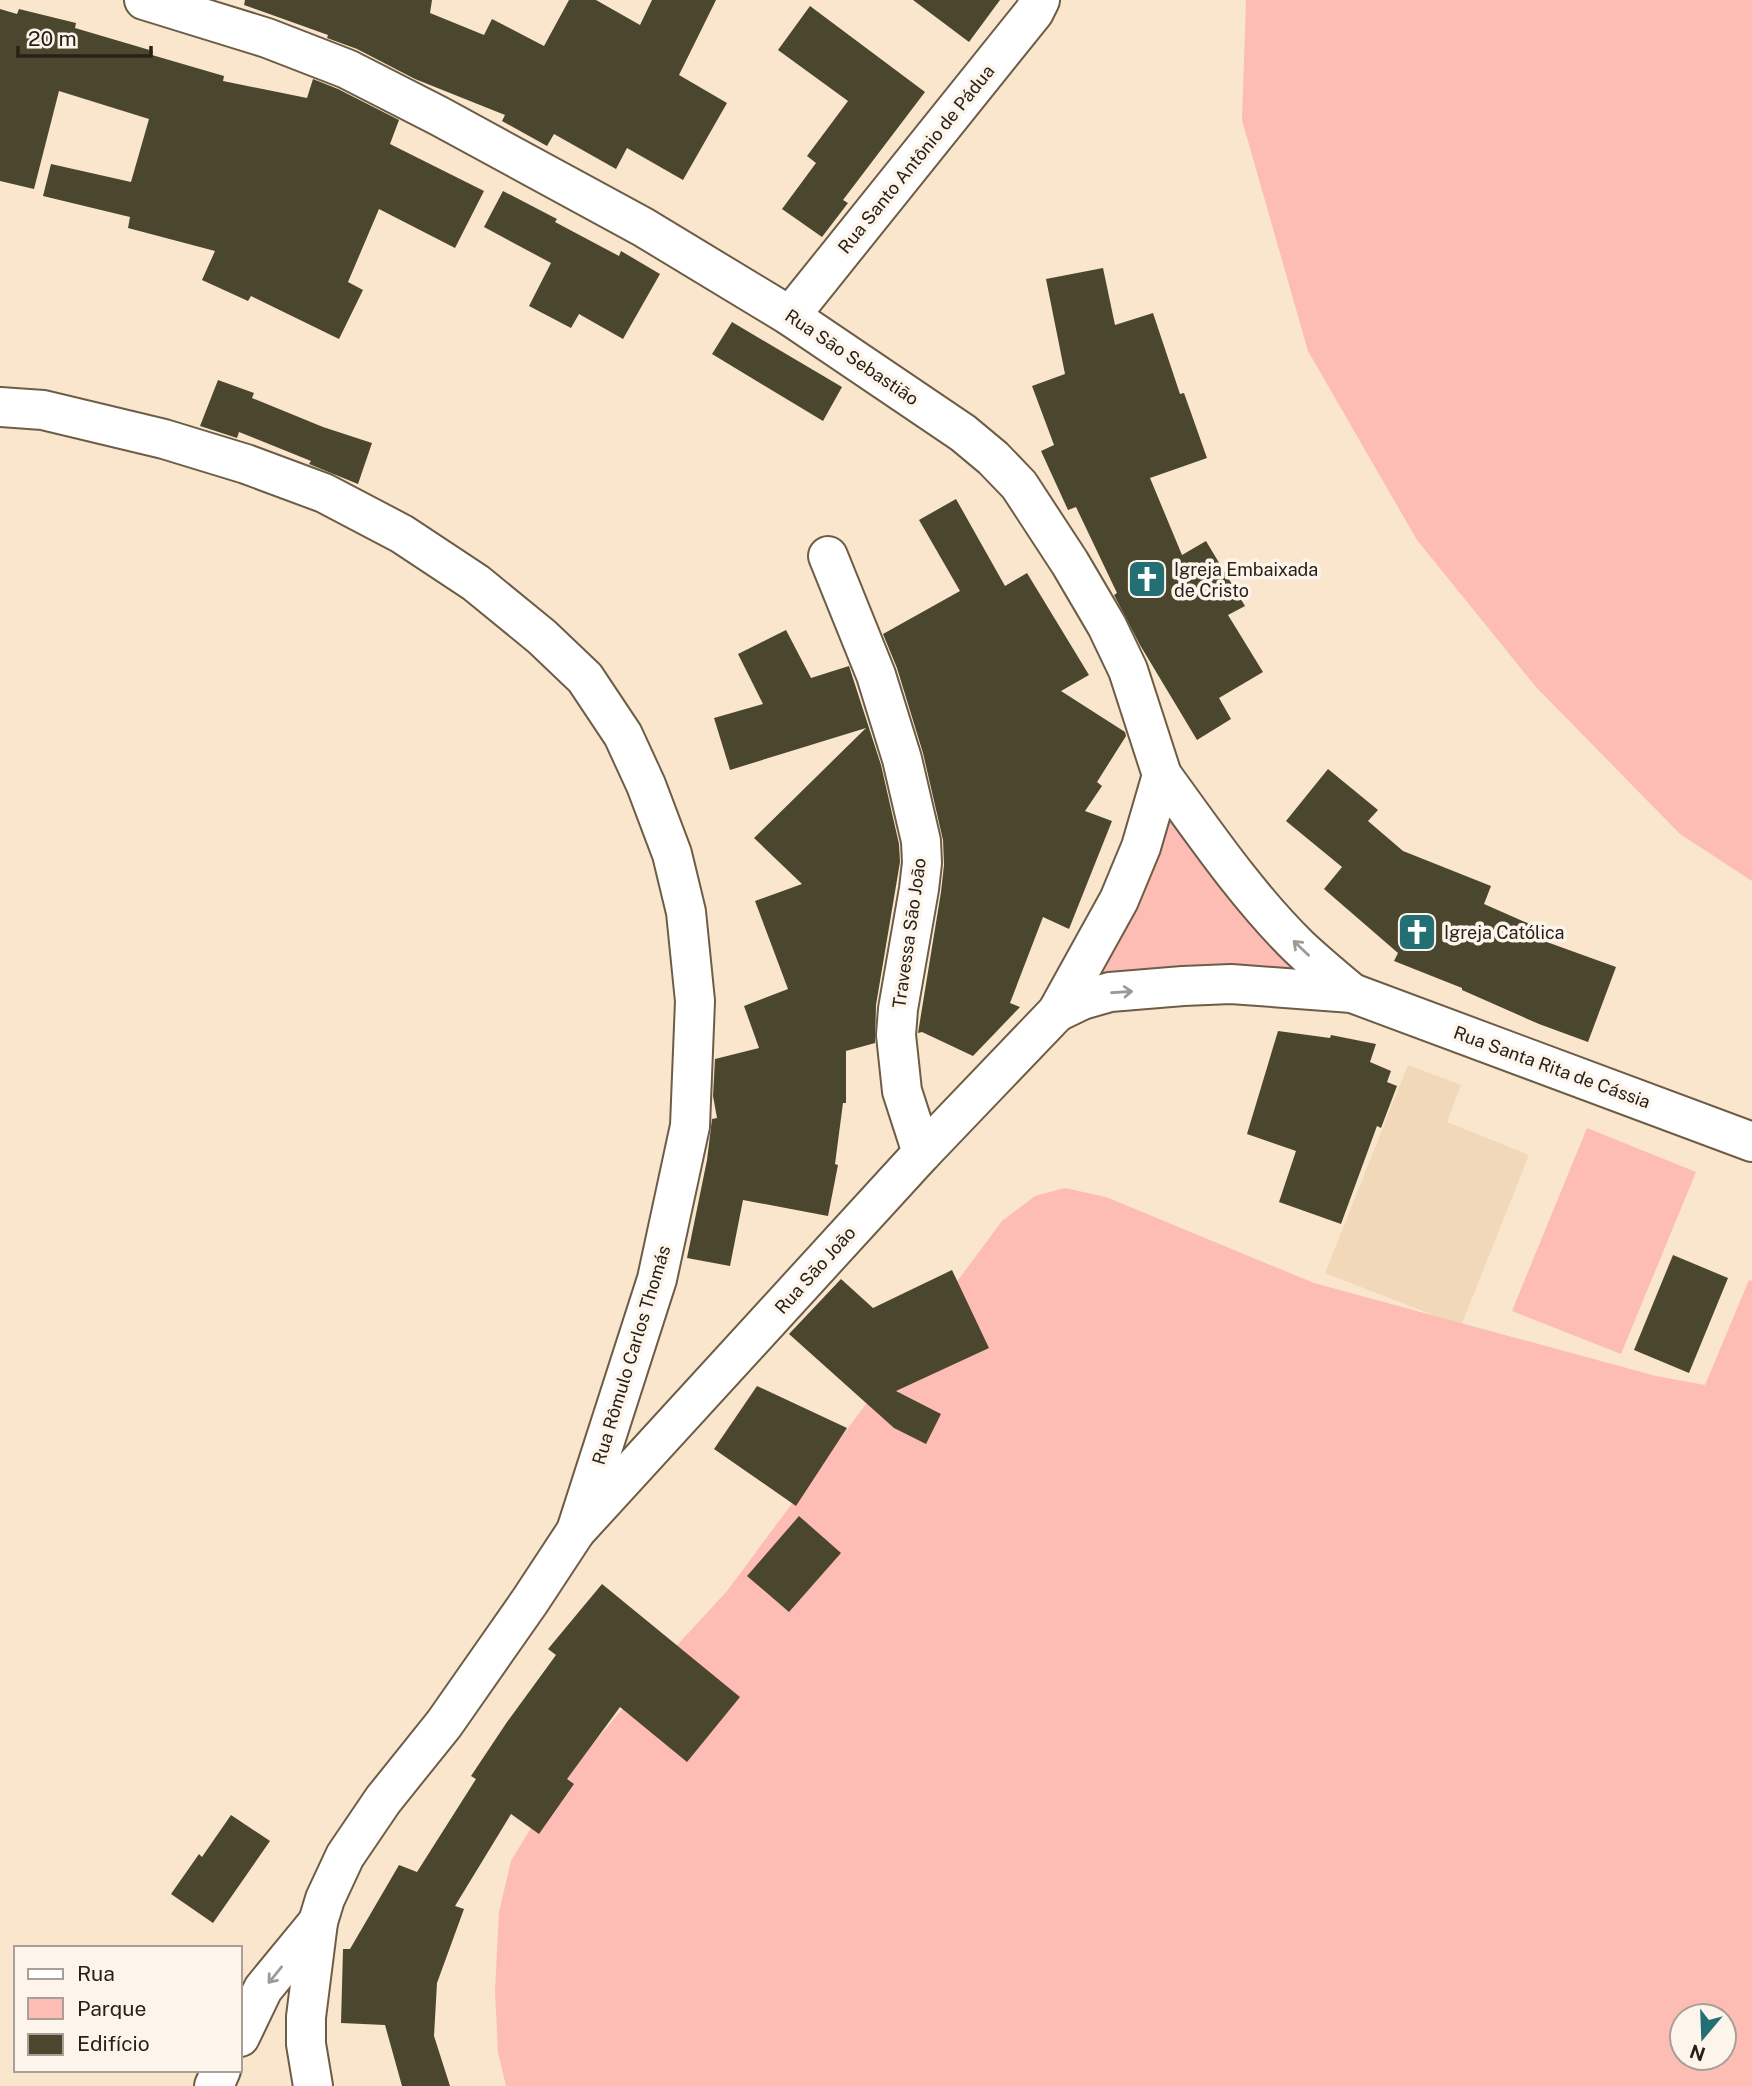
<svg xmlns="http://www.w3.org/2000/svg" width="1752" height="2086" viewBox="0 0 1752 2086" font-family="'Public Sans',sans-serif">
	<style>
		.built { fill: #f0d8b8 }
		.green { fill: #fdbdb5; fill-rule: evenodd }
		.building { fill: #4b472e }
		.lines { fill: none; stroke-linecap: round; stroke-linejoin: round }
		.street-casing { stroke: #6d5d46; stroke-width: 42 }
		.street { stroke: #fff; stroke-width: 38 }
		.oneway { stroke: #9e9b97 }
		.labels { text-anchor: middle; dominant-baseline: central; stroke-width: 7; stroke-linejoin: round; paint-order: stroke }
		.street-label { font-size: 18px; fill: #282118; stroke: #fdf5eb }
		.poi-label { font-size: 18px; fill: #282118; stroke: #fdf5eb; text-anchor: start }
	</style>
	<rect width="100%" height="100%" fill="#f9e6cc"/>
	<polygon class="built" points="1408,1065 1461,1085 1447,1122 1529,1155 1461,1326 1325,1273"/>
	<g class="green">
		<polygon points="1246,0 1752,0 1752,881 1680,834 1536,687 1417,540 1308,351 1242,120"/>
		<polygon points="1165,802 1316,979 1092,979"/>
		<polygon points="1587,1128 1696,1172 1621,1354 1512,1311"/>
		<path d="M1065 1188 1106 1197 1314 1283 1656 1376 1705 1385 1749 1280 1752 1281V2086H506L498 2053 495 1990 499 1912 511 1861 552 1793 658 1666 727 1591 1002 1221 1035 1196ZM1682 2016H1724V2058H1682Z"/>
	</g>
	<g class="building">
		<polygon points="245,0 432,0 430,13 484,35 492,19 544,46 569,0 596,0 640,25 652,0 716,0 679,75 727,103 683,180 627,148 616,169 554,134 547,146 502,121 505,115 415,79 357,49 327,38 328,35 244,5"/>
		<polygon points="913,0 1000,0 969,42"/>
		<polygon points="810,6 925,92 843,200 848,203 822,237 782,209 816,163 807,156 848,101 778,50"/>
		<polygon points="0,9 17,14 19,9 76,23 75,28 153,51 152,55 224,76 223,81 307,98 313,79 338,89 399,120 390,144 484,191 455,248 379,209 348,282 363,290 339,339 251,296 248,301 202,280 215,251 128,228 130,217 43,196 51,164 131,182 149,119 59,91 34,189 0,181"/>
		<polygon points="503,191 557,219 555,222 619,256 621,251 660,274 623,339 579,314 571,328 529,306 551,263 484,227"/>
		<polygon points="1103,268 1115,325 1153,313 1180,394 1184,393 1207,458 1150,478 1182,555 1206,541 1245,606 1228,615 1263,672 1219,698 1231,719 1197,740 1140,645 1114,595 1117,593 1076,507 1068,510 1041,451 1054,445 1032,386 1065,374 1046,279"/>
		<polygon points="732,322 842,387 823,421 712,354"/>
		<polygon points="218,380 254,393 252,398 323,427 372,443 358,484 309,464 311,461 239,432 237,438 200,426"/>
		<polygon points="956,499 1005,586 1027,573 1089,675 1061,691 1125,732 1126,736 1097,782 1102,786 1085,811 1112,821 1069,929 1043,917 1010,1003 1020,1007 973,1056 922,1032 918,1033 941,892 944,865 943,840 923,753 897,668 883,634 960,591 919,520"/>
		<polygon points="786,630 811,678 849,666 881,765 899,844 900,862 876,1005 875,1043 846,1051 846,1103 843,1103 835,1164 838,1165 828,1216 743,1200 730,1266 687,1258 707,1160 712,1119 717,1118 713,1096 715,1059 759,1048 744,1006 788,989 755,901 802,884 754,838 866,728 730,770 714,718 763,704 738,654"/>
		<polygon points="1328,769 1378,810 1368,821 1403,851 1491,886 1484,904 1548,932 1544,941 1616,967 1588,1042 1539,1024 1462,990 1462,988 1394,961 1398,953 1324,889 1342,867 1286,821"/>
		<polygon points="1278,1031 1330,1038 1331,1035 1376,1044 1370,1062 1391,1071 1387,1082 1397,1086 1381,1128 1377,1126 1341,1224 1279,1202 1296,1151 1247,1134"/>
		<polygon points="1673,1255 1728,1278 1689,1373 1634,1350"/>
		<polygon points="952,1270 989,1348 896,1391 941,1414 926,1444 894,1428 789,1334 841,1279 873,1308"/>
		<polygon points="757,1386 847,1428 796,1506 714,1449"/>
		<polygon points="799,1516 841,1553 789,1612 747,1576"/>
		<polygon points="602,1584 740,1697 687,1762 620,1707 567,1779 574,1784 539,1834 511,1814 455,1906 464,1909 437,1983 434,2036 450,2086 402,2086 385,2025 341,2023 343,1949 350,1949 399,1865 417,1872 476,1779 471,1776 507,1722 556,1655 548,1649"/>
		<polygon points="231,1815 270,1841 213,1923 171,1894 199,1854 202,1857"/>
	</g>
	<g class="lines">
		<g class="street-casing">
			<g id="street">
				<polyline points="144,0 267,38 347,69 439,116 643,227 790,316 963,433 993,458 1019,485 1070,563 1107,626 1128,670 1162,775 1141,847 1119,900 1057,1012 922,1153 576,1531"/>
				<polyline points="790,316 1034,12 1040,0"/>
				<polyline points="0,407 43,410 164,439 246,464 324,493 402,534 476,583 542,637 585,678 623,735 646,785 672,854 686,912 695,1001 690,1126 657,1279 576,1531 530,1601 444,1724 383,1800 345,1856 325,1899 318,1922 306,2017 306,2044 313,2086"/>
				<polyline points="828,556 876,675 902,759 921,841 922,863 919,889 898,1009 896,1035 902,1091 922,1153"/>
				<path d="M1162 775C1205 834 1247 896 1299 947 1316 963 1334 978 1352 993"/>
				<polyline points="1057,1012 1082,1000 1110,992 1183,986 1231,984 1352,993 1752,1142"/>
				<polyline points="240,2037 263,1989 318,1922"/>
				<polyline points="214,2086 221,2070"/>
			</g>
		</g>
		<use href="#street" class="street"/>
	</g>
	<defs><path id="oneway-shaft" d="M-6 0H5M1.5-3L5.5 0L1.5 3" fill="none" stroke-width="1.6" stroke-linecap="round" stroke-linejoin="round" transform="scale(1.75)"/></defs>
	<g class="oneway">
		<use href="#oneway-shaft" transform="translate(1301 948) rotate(-136)"/>
		<use href="#oneway-shaft" transform="translate(1122 992) rotate(-4)"/>
		<use href="#oneway-shaft" transform="translate(275 1975) rotate(129)"/>
	</g>
	<defs>
		<g id="church-square" transform="scale(2.0125)"><rect x="-9" y="-9" width="18" height="18" rx="4" fill="#236f73" stroke="#fdf5eb"/><path d="M-1.2-6h2.4v3.5h3.3v2.4h-3.3V6h-2.4V-.1h-3.3v-2.4h3.3Z" fill="#fff"/></g>
	</defs>
	<g fill-rule="evenodd">
		<use href="#church-square" x="1147" y="579"/>
		<use href="#church-square" x="1417" y="932"/>
	</g>
	<g class="labels">
		<g class="street-label">
			<text transform="translate(916 159) rotate(-51)">Rua Santo Antônio de Pádua</text>
			<text transform="translate(852 357) rotate(34)">Rua São Sebastião</text>
			<text transform="translate(909 933) rotate(-82)">Travessa São João</text>
			<text transform="translate(1552 1067) rotate(20)">Rua Santa Rita de Cássia</text>
			<text transform="translate(815 1270) rotate(-48)">Rua São João</text>
			<text transform="translate(631 1355) rotate(-73)">Rua Rômulo Carlos Thomás</text>
		</g>
		<g class="poi-label">
			<text x="1174" y="569">Igreja Embaixada<tspan x="1174" dy="21">de Cristo</tspan></text>
			<text x="1444" y="932">Igreja Católica</text>
		</g>
	</g>
	<rect x="14" y="1946" width="228" height="126" fill="#fdf5eb" stroke="#a8a097" stroke-width="2"/>
	<rect x="28" y="1969" width="35" height="10" fill="#ffffff" stroke="#a8a097" stroke-width="2"/>
	<text x="77" y="1981" font-size="21" fill="#282118">Rua</text>
	<rect x="28" y="1998" width="35" height="21" fill="#fdbdb5" stroke="#a8a097" stroke-width="2"/>
	<text x="77" y="2016" font-size="21" fill="#282118">Parque</text>
	<rect x="28" y="2034" width="35" height="21" fill="#4b472e" stroke="#a8a097" stroke-width="2"/>
	<text x="77" y="2051" font-size="21" fill="#282118">Edifício</text>
	<g transform="translate(1703 2037) rotate(199)"><circle r="33" fill="#fdf5eb" stroke="#a8a097" stroke-width="2"/>
	<path d="M0-5L12 26L0 18L-12 26Z" fill="#236f73"/>
	<text y="-10" font-size="19" font-weight="bold" text-anchor="middle" fill="#282118">N</text>
	</g>
	<path d="M18 46v10h133v-10" fill="none" stroke="#282118" stroke-width="3.5"/>
	<text x="28" y="46" font-size="21" fill="#282118" stroke="#fdf5eb" stroke-width="5" paint-order="stroke">20 m</text>
</svg>
